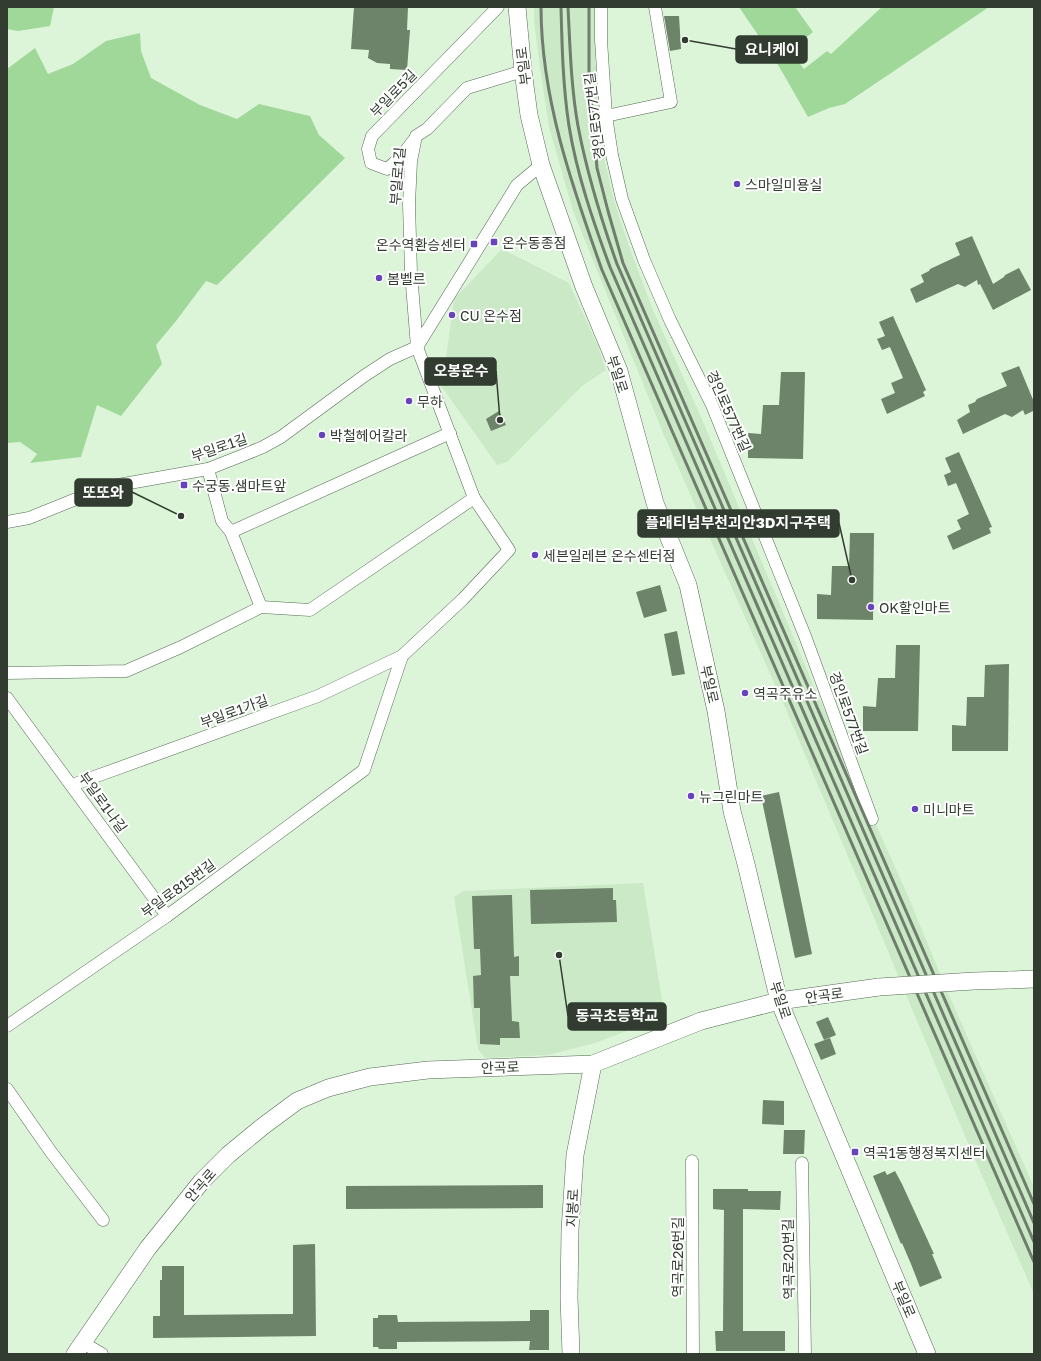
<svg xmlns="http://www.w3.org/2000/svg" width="1041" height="1361" viewBox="0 0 1041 1361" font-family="'Golos Text','Noto Sans KR',sans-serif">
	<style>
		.built { fill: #cbe8c7 }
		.green { fill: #a0d899 }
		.building { fill: #6d836a }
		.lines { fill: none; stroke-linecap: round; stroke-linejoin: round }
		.street-casing { stroke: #546a52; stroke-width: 13 }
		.secondary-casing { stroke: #546a52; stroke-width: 18 }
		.street { stroke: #fff; stroke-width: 12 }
		.secondary { stroke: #fff; stroke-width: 17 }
		.rail { stroke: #6e7d6c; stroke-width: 3 }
		.secondary-bridge-casing { stroke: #546a52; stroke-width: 18; stroke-linecap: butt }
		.secondary-bridge { stroke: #fff; stroke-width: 17 }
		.poi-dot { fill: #6844bc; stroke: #fff; stroke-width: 1.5 }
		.labels { text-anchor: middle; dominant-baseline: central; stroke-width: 4; stroke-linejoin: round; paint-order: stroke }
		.street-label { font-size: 14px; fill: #323c31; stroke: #fff }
		.poi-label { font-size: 14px; fill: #323c31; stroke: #fff; text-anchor: start }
		.leader { fill: none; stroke: #323c31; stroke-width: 1.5 }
		.callout-dot { fill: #323c31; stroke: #fff; stroke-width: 1.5 }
		.callout { fill: #323c31; stroke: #323c31; stroke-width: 1.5 }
		.callout-label { font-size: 15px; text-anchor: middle; font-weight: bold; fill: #fff }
	</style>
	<rect width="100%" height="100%" fill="#dcf5d9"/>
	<g class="built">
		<polygon points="534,7 596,7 595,58 603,154 615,204 629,246 653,310 701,417 816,691 908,896 948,993 1034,1187 1034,1294 970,1148 872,913 784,705 663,433 573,211 549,127 540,67 534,21"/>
		<polygon points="502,249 569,283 598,346 606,370 582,386 507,462 497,465 442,387 454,299"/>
		<polygon points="643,883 664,1012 632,1029 595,1043 548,1055 485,1058 478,1049 454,897 463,891"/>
	</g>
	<g class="green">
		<polygon points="7,7 54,7 50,26 18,31 7,29"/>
		<polygon points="739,7 795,7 813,32 790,51 804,69 827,51 831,54 882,7 989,7 845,104 829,108 808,117 777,63"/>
		<polygon points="140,33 141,51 151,78 200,105 237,119 259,104 310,116 319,135 345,158 217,285 206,281 176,321 156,345 162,364 121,416 97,405 81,457 30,463 37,454 20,442 7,443 7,69 35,48 48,74 73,64 106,41"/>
	</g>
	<g class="building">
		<polygon points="354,7 408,7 407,30 410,30 407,70 390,69 390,64 377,63 368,58 369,50 351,49"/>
		<polygon points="664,16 679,16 681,49 670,51"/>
		<polygon points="972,236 993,284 1004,277 1005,275 1019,268 1031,290 993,310 980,284 978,285 977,280 965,287 958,284 916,303 910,289 924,282 921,275 929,271 930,269 960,255 955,243"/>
		<polygon points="893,316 926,390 923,392 925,396 887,414 881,399 895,393 891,383 903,378 890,347 882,350 877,339 885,336 879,322"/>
		<polygon points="1019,366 1034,402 1033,411 1025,415 1023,410 1012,417 1005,414 963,434 957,420 970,412 968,405 975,402 977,399 1007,386 1001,373"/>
		<polygon points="781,372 805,372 803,459 748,458 748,433 761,434 763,405 779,405"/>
		<polygon points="499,411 506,425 491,431 486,419"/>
		<polygon points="959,452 992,527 989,528 991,533 953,550 947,536 961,529 957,520 969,514 956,483 948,486 944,475 951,472 945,458"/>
		<polygon points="850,533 874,533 873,620 817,619 817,594 831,595 832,566 849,566"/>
		<polygon points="660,585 667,611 644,618 636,592"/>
		<polygon points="677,631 685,674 672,676 664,634"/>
		<polygon points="896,645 920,645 918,731 863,731 863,706 876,707 878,678 895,678"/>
		<polygon points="1009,664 1008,751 952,751 952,725 966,726 967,697 984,697 985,665"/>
		<polygon points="779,792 812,954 795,958 761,796"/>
		<polygon points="613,888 613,900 616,900 617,922 531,924 530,890"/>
		<polygon points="512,895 514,957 519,956 519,976 510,976 512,1021 519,1022 520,1038 500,1038 500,1045 480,1044 480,1008 474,1008 473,976 481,975 480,949 474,949 472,896"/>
		<polygon points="828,1017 836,1035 824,1040 816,1022"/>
		<polygon points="830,1038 836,1054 821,1060 814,1044"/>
		<polygon points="763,1100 784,1101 784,1125 762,1124"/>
		<polygon points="784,1130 805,1130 804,1154 783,1154"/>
		<polygon points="885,1171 887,1175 895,1171 902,1184 934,1254 932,1254 942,1278 920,1287 911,1264 902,1243 901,1244 873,1176"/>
		<polygon points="543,1185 543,1208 346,1209 346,1186"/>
		<polygon points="713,1189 748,1189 748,1191 781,1191 780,1210 743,1209 743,1331 785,1331 785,1351 716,1351 715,1331 723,1331 724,1210 713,1209"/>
		<polygon points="315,1244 316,1336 153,1338 153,1316 160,1316 160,1280 162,1280 162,1266 184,1266 184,1315 293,1314 293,1245"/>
		<polygon points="530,1310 549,1310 549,1350 529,1350 530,1341 397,1342 397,1349 379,1349 378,1347 373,1347 373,1318 378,1318 378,1315 397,1315 398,1322 530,1321"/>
	</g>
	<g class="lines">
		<g class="street-casing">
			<g id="street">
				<polyline points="601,7 601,40 606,116 612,155 622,199 644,260 670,320 712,405 805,636 872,819"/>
				<polyline points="606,116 671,102 655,7"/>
				<polyline points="414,140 401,157 387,169 371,163 368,149 372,136 498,7"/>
				<polyline points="208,469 222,521 231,532 261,607"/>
				<polyline points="7,522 29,518 71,501 118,485 208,469 241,456 263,447 281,437 364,376 390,359 417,347 517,185 541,165"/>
				<polyline points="231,532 450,433"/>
				<polyline points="7,673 126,671 181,647 261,607 310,610 474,498"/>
				<polyline points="7,698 167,916"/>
				<polyline points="72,785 318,696 402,656"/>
				<polyline points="7,1026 167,916 364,770 402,656 463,599 509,550 474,498 417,347 411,273 409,204 411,161 416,136 427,129 467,88 523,71"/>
				<polyline points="7,1089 51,1152 103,1220"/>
				<polyline points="692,1161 693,1354"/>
				<polyline points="802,1163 805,1354"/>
				<polyline points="83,1343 102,1354"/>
			</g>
		</g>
		<g class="secondary-casing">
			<g id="secondary">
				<polyline points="517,7 523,71 529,115 541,165 584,287 619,371 655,503 688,585 716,711 732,811 746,864 779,1001 927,1354"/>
				<polyline points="1009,980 1034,979"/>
				<polyline points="75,1354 148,1248 202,1181 228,1155 262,1127 297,1101 328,1088 370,1077 428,1070 593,1064 701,1021 779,1001 879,987"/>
				<polyline points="571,1354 569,1297 570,1230 575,1155 593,1064"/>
			</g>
		</g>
		<use href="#street" class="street"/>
		<use href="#secondary" class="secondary"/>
		<g class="rail">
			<path d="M541 7C541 98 572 186 602 270L1034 1262"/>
			<path d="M561 7C562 47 563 87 569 126 577 175 593 221 610 267L1034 1242"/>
			<path d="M568 7C570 46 571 87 578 126 587 173 601 219 617 264L1034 1223"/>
			<polyline points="589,7 589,74 597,168 608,211 623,263 1034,1204"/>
		</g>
		<g class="secondary-bridge-casing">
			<polyline id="secondary-bridge" points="879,987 974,981 1009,980"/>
		</g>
		<use href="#secondary-bridge" class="secondary-bridge"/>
	</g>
	<g class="poi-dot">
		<circle cx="737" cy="184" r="4"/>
		<rect x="490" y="238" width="8" height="8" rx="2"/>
		<rect x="470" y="240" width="8" height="8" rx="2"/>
		<circle cx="379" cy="278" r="4"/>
		<circle cx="452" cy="315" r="4"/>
		<circle cx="409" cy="401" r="4"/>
		<circle cx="322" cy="435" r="4"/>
		<rect x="180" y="481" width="8" height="8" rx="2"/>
		<circle cx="535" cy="555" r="4"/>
		<circle cx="871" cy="607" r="4"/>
		<circle cx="745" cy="693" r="4"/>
		<circle cx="691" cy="796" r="4"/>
		<circle cx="915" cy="809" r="4"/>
		<rect x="851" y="1148" width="8" height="8" rx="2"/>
	</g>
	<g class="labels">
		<g class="street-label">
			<text transform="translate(523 66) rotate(-97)">부일로</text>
			<text transform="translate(393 93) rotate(-46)">부일로5길</text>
			<text transform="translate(594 116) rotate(-97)">경인로577번길</text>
			<text transform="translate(397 176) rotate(-85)">부일로1길</text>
			<text transform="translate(618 374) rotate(72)">부일로</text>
			<text transform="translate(729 411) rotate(66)">경인로577번길</text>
			<text transform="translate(219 447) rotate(-19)">부일로1길</text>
			<text transform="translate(710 684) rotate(77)">부일로</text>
			<text transform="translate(234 711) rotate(-20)">부일로1가길</text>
			<text transform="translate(849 713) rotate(70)">경인로577번길</text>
			<text transform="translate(103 802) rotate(54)">부일로1나길</text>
			<text transform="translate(178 888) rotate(-36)">부일로815번길</text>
			<text transform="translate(824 995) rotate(-8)">안곡로</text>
			<text transform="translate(781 1000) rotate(72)">부일로</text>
			<text transform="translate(500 1067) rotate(-2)">안곡로</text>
			<text transform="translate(200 1185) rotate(-49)">안곡로</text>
			<text transform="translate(572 1208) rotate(-87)">지봉로</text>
			<text transform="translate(677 1257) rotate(-90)">역곡로26번길</text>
			<text transform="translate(788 1259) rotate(-91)">역곡로20번길</text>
			<text transform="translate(904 1299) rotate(67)">부일로</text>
		</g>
		<g class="poi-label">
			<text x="745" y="184">스마일미용실</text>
			<text x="502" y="242">온수동종점</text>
			<text x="466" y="244" text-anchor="end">온수역환승센터</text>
			<text x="387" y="278">봄벨르</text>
			<text x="460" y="315">CU 온수점</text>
			<text x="417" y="401">무하</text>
			<text x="330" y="435">박철헤어칼라</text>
			<text x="192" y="485">수궁동.샘마트앞</text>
			<text x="543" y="555">세븐일레븐 온수센터점</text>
			<text x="879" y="607">OK할인마트</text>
			<text x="753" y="693">역곡주유소</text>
			<text x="699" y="796">뉴그린마트</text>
			<text x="923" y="809">미니마트</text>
			<text x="863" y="1152">역곡1동행정복지센터</text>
		</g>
	</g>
	<path class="leader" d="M685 40L736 49M500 420L496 371M181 516L132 492M852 580L839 523M559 955L568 1016"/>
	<g class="callout-dot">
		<circle cx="685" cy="40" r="4"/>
		<circle cx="500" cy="420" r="4"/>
		<circle cx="181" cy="516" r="4"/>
		<circle cx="852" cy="580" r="4"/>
		<circle cx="559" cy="955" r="4"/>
	</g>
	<g class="callout">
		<rect x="736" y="36" width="71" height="27" rx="4"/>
		<rect x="425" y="358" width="71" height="27" rx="4"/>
		<rect x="75" y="479" width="57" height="27" rx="4"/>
		<rect x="638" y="510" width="201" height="27" rx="4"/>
		<rect x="568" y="1003" width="98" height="27" rx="4"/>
	</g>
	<g class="callout-label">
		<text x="772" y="55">요니케이</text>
		<text x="461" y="376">오봉운수</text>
		<text x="103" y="498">또또와</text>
		<text x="738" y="528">플래티넘부천괴안3D지구주택</text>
		<text x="617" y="1021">동곡초등학교</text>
	</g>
	<rect width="1041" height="1361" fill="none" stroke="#323c31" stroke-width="16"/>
</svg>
